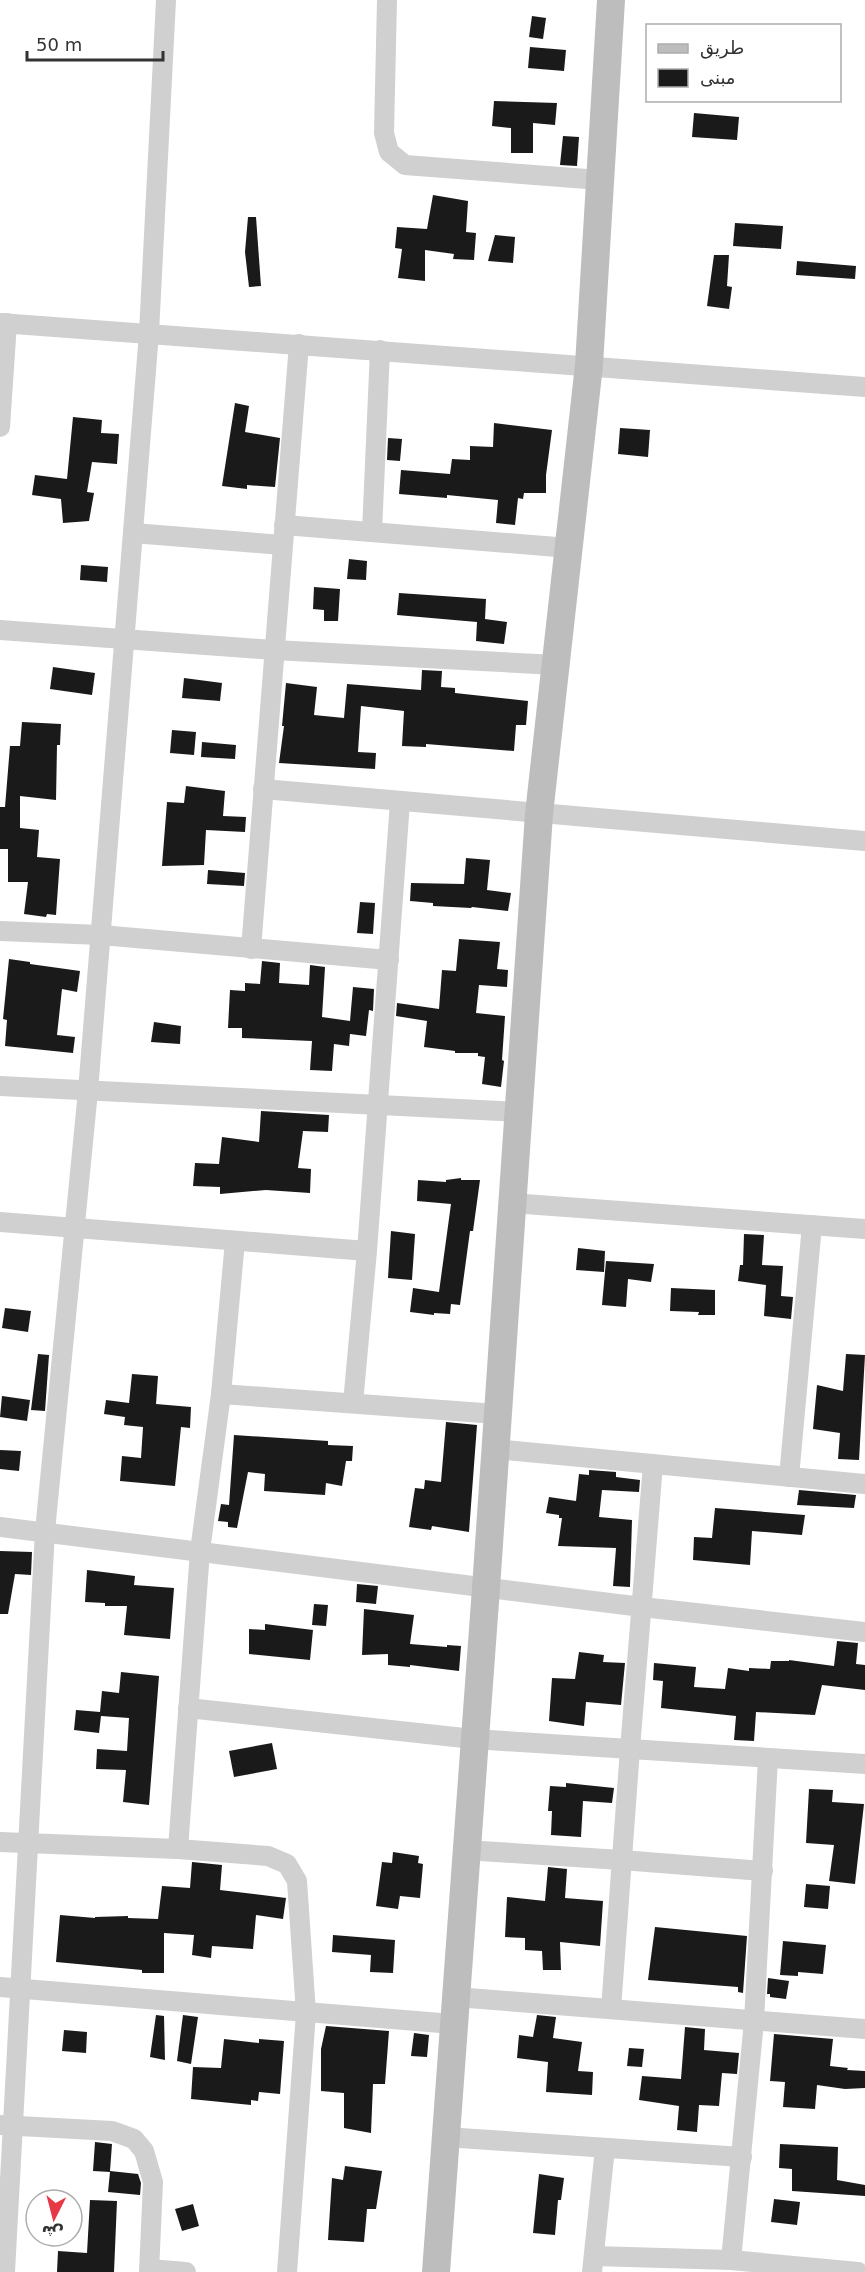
<svg xmlns="http://www.w3.org/2000/svg" width="865" height="2272" viewBox="0 0 865 2272" font-family="'DejaVu Sans','Noto Naskh Arabic',sans-serif">
	<style>
		.building { fill: #1a1a1a }
		.lines { fill: none; stroke-linecap: round; stroke-linejoin: round }
		.street { stroke: #d0d0d0; stroke-width: 20 }
		.secondary { stroke: #bdbdbd; stroke-width: 28 }
	</style>
	<rect width="100%" height="100%" fill="#fff"/>
	<g class="building">
		<polygon points="532,16 546,18 543,39 529,37"/>
		<polygon points="530,47 566,50 564,71 528,68"/>
		<polygon points="494,101 557,103 555,125 533,123 533,153 511,153 511,128 492,126"/>
		<polygon points="694,113 739,117 737,140 692,137"/>
		<polygon points="563,136 579,137 577,166 560,165"/>
		<polygon points="433,195 468,201 466,232 476,233 474,260 453,259 454,254 425,250 425,281 398,278 402,249 395,248 397,227 427,229"/>
		<polygon points="248,217 256,217 261,286 249,287 245,252"/>
		<polygon points="735,223 783,226 781,249 733,246"/>
		<polygon points="495,235 515,237 513,263 488,261"/>
		<polygon points="714,255 729,255 727,286 732,287 729,309 707,306"/>
		<polygon points="797,261 856,266 855,279 796,275"/>
		<polygon points="235,403 249,406 245,432 280,438 275,487 247,485 247,489 222,486"/>
		<polygon points="73,417 102,420 101,433 119,434 117,464 92,462 87,492 94,493 89,521 63,523 61,499 32,495 35,475 67,479"/>
		<polygon points="494,423 552,430 546,475 546,493 524,493 523,499 518,498 515,525 496,523 498,500 447,495 447,498 399,494 401,470 450,474 452,459 470,460 470,446 493,447"/>
		<polygon points="620,428 650,430 648,457 618,454"/>
		<polygon points="388,438 402,439 400,461 387,460"/>
		<polygon points="349,559 367,561 366,580 347,579"/>
		<polygon points="81,565 108,567 107,582 80,580"/>
		<polygon points="314,587 340,589 338,621 324,621 324,610 313,609"/>
		<polygon points="399,593 486,599 485,619 507,622 504,644 476,641 477,622 397,615"/>
		<polygon points="53,667 95,673 92,695 50,689"/>
		<polygon points="422,670 442,671 441,687 455,688 455,693 528,701 526,725 516,725 514,751 426,744 426,747 402,746 404,711 361,706 358,752 376,753 375,769 279,763 284,726 282,726 286,683 317,687 314,715 344,718 347,684 421,690"/>
		<polygon points="184,678 222,683 220,701 182,698"/>
		<polygon points="22,722 61,724 60,745 57,745 56,800 20,796 20,828 39,830 37,857 60,859 56,915 47,914 46,917 24,914 28,882 8,882 8,849 0,849 0,807 5,807 10,746 20,746"/>
		<polygon points="172,730 196,732 194,755 170,753"/>
		<polygon points="202,742 236,745 235,759 201,757"/>
		<polygon points="186,786 225,791 223,816 246,817 245,832 206,830 204,865 162,866 167,802 184,803"/>
		<polygon points="466,858 490,860 487,890 511,893 508,911 472,907 471,908 433,906 433,903 410,901 411,883 464,884"/>
		<polygon points="208,870 245,873 244,886 207,884"/>
		<polygon points="360,902 375,903 373,934 357,933"/>
		<polygon points="459,939 500,942 497,969 508,970 507,987 479,985 476,1013 505,1016 502,1060 504,1061 501,1087 482,1084 485,1057 478,1056 478,1053 455,1053 455,1051 424,1047 427,1021 396,1016 397,1003 439,1009 442,970 456,971"/>
		<polygon points="9,959 30,962 30,964 80,971 77,992 62,989 57,1035 75,1037 73,1053 5,1046 7,1020 3,1019"/>
		<polygon points="262,961 280,963 279,983 309,985 310,965 325,967 322,1017 350,1021 353,987 374,989 373,1011 369,1010 366,1036 350,1034 349,1046 334,1044 332,1071 310,1070 312,1041 242,1038 242,1028 228,1028 230,990 245,991 245,983 260,984"/>
		<polygon points="154,1022 181,1026 180,1044 151,1042"/>
		<polygon points="261,1111 329,1115 328,1132 303,1131 298,1168 311,1169 310,1193 266,1190 220,1194 220,1187 193,1186 195,1163 219,1164 222,1137 259,1142"/>
		<polygon points="461,1178 461,1180 480,1180 473,1231 470,1231 460,1305 451,1304 450,1314 434,1313 434,1315 410,1312 413,1288 439,1292 451,1204 417,1201 418,1180 446,1182 446,1180"/>
		<polygon points="391,1231 415,1234 412,1280 388,1278"/>
		<polygon points="744,1234 764,1235 762,1265 783,1266 781,1296 793,1297 791,1319 764,1316 766,1285 738,1281 740,1265 743,1265"/>
		<polygon points="578,1248 605,1251 604,1272 576,1270"/>
		<polygon points="606,1261 654,1264 651,1282 628,1279 626,1307 602,1305"/>
		<polygon points="671,1288 715,1290 715,1315 698,1315 699,1312 670,1311"/>
		<polygon points="5,1308 31,1311 28,1332 2,1328"/>
		<polygon points="38,1354 49,1355 45,1411 31,1410"/>
		<polygon points="846,1354 865,1355 859,1460 838,1459 840,1433 813,1429 817,1385 843,1391"/>
		<polygon points="132,1374 158,1376 156,1404 191,1407 190,1428 181,1427 175,1486 120,1481 122,1456 141,1458 143,1427 124,1425 125,1417 104,1414 106,1400 129,1403"/>
		<polygon points="2,1396 30,1400 27,1421 0,1417"/>
		<polygon points="446,1422 477,1425 469,1532 432,1526 431,1530 409,1527 415,1488 424,1489 425,1480 441,1482"/>
		<polygon points="234,1435 328,1441 328,1445 353,1446 352,1461 346,1461 342,1486 326,1483 325,1495 264,1491 265,1474 248,1472 237,1528 228,1527 228,1522 218,1521 221,1504 229,1505"/>
		<polygon points="0,1450 21,1451 19,1471 0,1469"/>
		<polygon points="589,1470 616,1472 616,1477 640,1480 639,1492 602,1490 599,1517 632,1520 630,1587 613,1586 616,1548 558,1546 562,1518 559,1518 559,1515 546,1513 549,1497 576,1501 579,1474 589,1475"/>
		<polygon points="799,1490 856,1495 854,1508 797,1505"/>
		<polygon points="715,1508 805,1515 802,1535 752,1531 750,1565 693,1560 694,1537 712,1538"/>
		<polygon points="0,1551 32,1552 31,1575 15,1574 8,1614 0,1614"/>
		<polygon points="87,1570 135,1576 134,1585 174,1588 170,1639 124,1635 127,1606 105,1606 105,1603 85,1602"/>
		<polygon points="357,1584 378,1586 376,1604 356,1602"/>
		<polygon points="314,1604 328,1605 326,1626 312,1625"/>
		<polygon points="364,1609 414,1615 410,1644 447,1647 447,1645 461,1646 459,1671 410,1665 410,1667 388,1665 388,1654 362,1655"/>
		<polygon points="265,1624 313,1630 310,1660 249,1654 249,1629 265,1630"/>
		<polygon points="837,1641 858,1643 856,1664 865,1665 865,1690 822,1685 815,1715 756,1712 754,1741 734,1740 736,1716 661,1708 663,1681 653,1680 654,1663 696,1667 694,1687 725,1689 728,1668 749,1671 749,1668 770,1669 771,1661 789,1661 789,1660 834,1666"/>
		<polygon points="579,1652 604,1655 603,1662 625,1663 621,1705 586,1702 584,1726 549,1721 552,1678 575,1679"/>
		<polygon points="121,1672 159,1676 149,1805 123,1802 126,1770 96,1769 97,1749 127,1751 129,1718 101,1716 99,1733 74,1730 76,1710 100,1712 102,1691 119,1693"/>
		<polygon points="272,1743 277,1769 234,1777 229,1751"/>
		<polygon points="566,1783 614,1788 612,1803 583,1801 581,1837 551,1835 552,1811 548,1811 550,1786 566,1787"/>
		<polygon points="809,1789 833,1790 832,1802 864,1804 855,1884 829,1881 834,1845 806,1843"/>
		<polygon points="393,1852 419,1856 418,1863 423,1864 420,1898 400,1896 398,1909 376,1906 382,1862 392,1863"/>
		<polygon points="192,1862 222,1865 220,1890 286,1898 283,1919 256,1915 253,1949 212,1946 211,1958 192,1955 194,1935 164,1933 164,1973 142,1973 142,1970 56,1962 60,1915 95,1918 95,1917 128,1916 128,1918 158,1919 162,1886 190,1888"/>
		<polygon points="548,1867 567,1869 565,1898 603,1901 600,1946 560,1942 561,1970 543,1970 542,1951 525,1950 525,1938 505,1937 507,1897 545,1901"/>
		<polygon points="806,1884 830,1886 828,1909 804,1907"/>
		<polygon points="655,1927 747,1936 743,1993 738,1992 738,1987 648,1980"/>
		<polygon points="333,1935 395,1940 393,1973 370,1972 371,1955 332,1952"/>
		<polygon points="783,1941 826,1945 823,1974 798,1972 798,1976 780,1975"/>
		<polygon points="768,1978 789,1981 786,1999 770,1997 770,1994 767,1994"/>
		<polygon points="156,2015 164,2016 165,2060 150,2057"/>
		<polygon points="183,2015 198,2017 191,2064 177,2061"/>
		<polygon points="537,2015 556,2017 553,2038 582,2042 578,2071 593,2072 592,2095 546,2092 548,2062 517,2058 519,2035 533,2037"/>
		<polygon points="326,2026 389,2031 385,2084 373,2084 371,2133 344,2128 344,2093 321,2091 321,2049"/>
		<polygon points="685,2027 705,2029 704,2050 739,2053 737,2074 722,2073 719,2106 699,2105 697,2132 677,2130 679,2106 639,2100 642,2076 681,2079"/>
		<polygon points="64,2030 87,2032 86,2053 62,2051"/>
		<polygon points="414,2033 429,2035 427,2057 411,2056"/>
		<polygon points="774,2034 833,2039 830,2066 848,2068 847,2070 865,2071 865,2088 845,2089 817,2085 815,2109 783,2107 785,2082 770,2081"/>
		<polygon points="224,2039 259,2043 259,2039 284,2041 280,2094 259,2092 258,2101 251,2100 251,2105 191,2099 193,2067 221,2068"/>
		<polygon points="629,2048 644,2049 642,2067 627,2066"/>
		<polygon points="95,2142 112,2144 110,2171 138,2174 141,2183 140,2195 108,2192 110,2172 93,2171"/>
		<polygon points="780,2144 838,2147 837,2180 865,2185 865,2196 792,2191 792,2169 779,2168"/>
		<polygon points="345,2166 382,2171 376,2209 367,2209 364,2242 328,2240 332,2178 343,2180"/>
		<polygon points="539,2174 564,2178 561,2200 558,2200 555,2235 533,2233"/>
		<polygon points="774,2199 800,2202 797,2225 771,2222"/>
		<polygon points="90,2200 117,2201 114,2272 57,2272 58,2251 87,2253"/>
		<polygon points="193,2204 199,2226 182,2231 175,2209"/>
	</g>
	<g class="lines">
		<g class="street">
			<polyline points="387,0 384,133 389,152 405,165 600,180"/>
			<polyline points="0,323 865,387"/>
			<polyline points="0,427 7,323"/>
			<polyline points="284,525 569,548"/>
			<polyline points="372,532 380,350"/>
			<polyline points="133,533 282,545"/>
			<polyline points="0,630 274,650 556,665"/>
			<polyline points="263,789 865,841"/>
			<polyline points="0,931 101,935 389,960"/>
			<polyline points="251,949 299,344"/>
			<polyline points="0,1086 518,1112"/>
			<polyline points="511,1203 865,1229"/>
			<polyline points="0,1222 367,1251"/>
			<polyline points="221,1394 497,1414"/>
			<polyline points="353,1403 367,1251 400,802"/>
			<polyline points="495,1449 865,1484"/>
			<polyline points="789,1477 812,1225"/>
			<polyline points="0,1527 642,1607 865,1632"/>
			<polyline points="188,1708 473,1739 865,1764"/>
			<polyline points="0,1842 178,1849 268,1856 287,1864 297,1881 306,2013 287,2272"/>
			<polyline points="178,1849 200,1551 221,1394 235,1241"/>
			<polyline points="465,1850 621,1860 763,1871"/>
			<polyline points="0,1987 453,2024"/>
			<polyline points="455,1997 865,2029"/>
			<polyline points="611,2009 630,1749 653,1464"/>
			<polyline points="0,2125 112,2131 134,2139 144,2151 153,2182 149,2272"/>
			<polyline points="445,2137 742,2157"/>
			<polyline points="594,2256 731,2260 858,2272"/>
			<polyline points="731,2260 754,2021 768,1758"/>
			<polyline points="149,2269 186,2272"/>
			<polyline points="5,2272 45,1531 88,1091 149,333 166,0"/>
			<polyline points="592,2272 605,2148"/>
		</g>
		<polyline class="secondary" points="436,2272 486,1588 539,814 589,365 611,0"/>
	</g>
	<rect x="646" y="24" width="195" height="78" fill="#ffffff" stroke="#adadad" stroke-width="1.5"/>
	<rect x="658" y="44" width="30" height="9" fill="#bdbdbd" stroke="#adadad" stroke-width="1.5"/>
	<text x="700" y="54" font-size="18" fill="#333333">طريق</text>
	<rect x="658" y="69" width="30" height="18" fill="#1a1a1a" stroke="#adadad" stroke-width="1.5"/>
	<text x="700" y="84" font-size="18" fill="#333333">مبنى</text>
	<g transform="translate(54 2218) rotate(186)"><circle r="28" fill="#ffffff" stroke="#adadad" stroke-width="1.5"/>
	<path d="M0-4.5L10 22L0 15L-10 22Z" fill="#e63946"/>
	<text y="-9" font-size="16" font-weight="bold" text-anchor="middle" fill="#333333">ش</text>
	</g>
	<path d="M27 51v9h136v-9" fill="none" stroke="#333333" stroke-width="3"/>
	<text x="36" y="51" font-size="18" fill="#333333" stroke="#ffffff" stroke-width="4.5" paint-order="stroke">50 m</text>
</svg>
